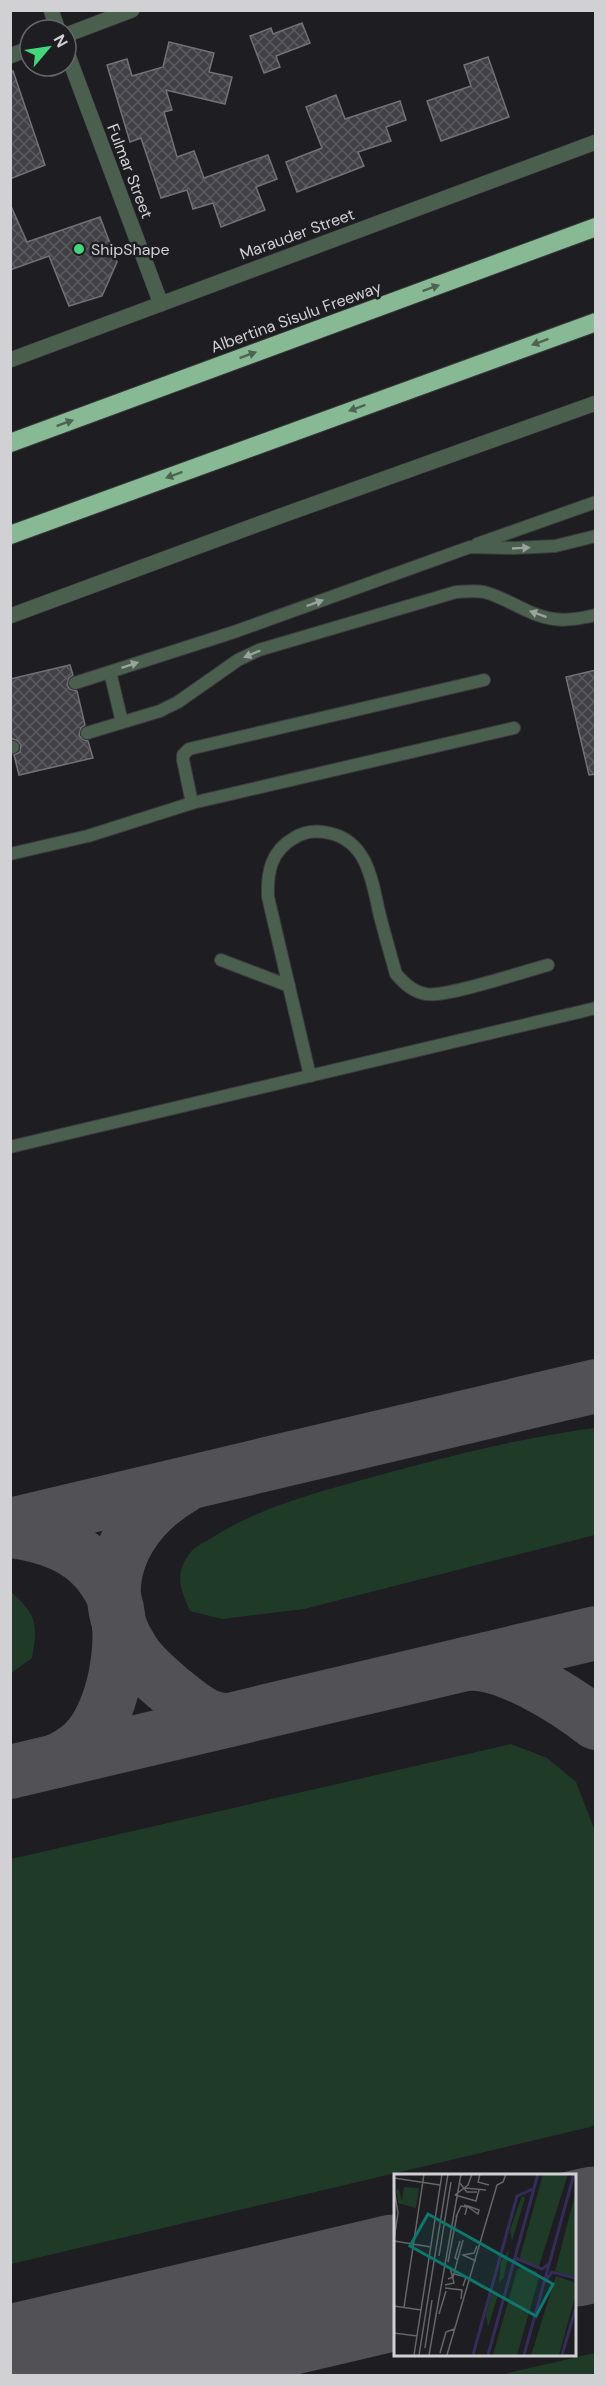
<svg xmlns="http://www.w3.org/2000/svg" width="606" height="2386" viewBox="0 0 606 2386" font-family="'DM Sans',sans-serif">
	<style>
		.green { fill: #1f3b27 }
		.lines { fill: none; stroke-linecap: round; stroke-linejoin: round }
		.taxiway { stroke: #525156; stroke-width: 54 }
		.runway { stroke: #525156; stroke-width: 135 }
		.building { fill: url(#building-cross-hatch); stroke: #727178; stroke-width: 1.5 }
		.lane-casing { stroke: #3b3a3e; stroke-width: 14 }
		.street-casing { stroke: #3b3a3e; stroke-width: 16 }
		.highway-casing { stroke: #3b3a3e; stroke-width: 20 }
		.lane { stroke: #4b5f4f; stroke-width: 12 }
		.street { stroke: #4b5f4f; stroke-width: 15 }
		.highway { stroke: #87ba94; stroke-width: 18 }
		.oneway { fill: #4d6455 }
		.oneway2 { fill: #9ba39f }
		.poi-dot { fill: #42d77b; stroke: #1e1d22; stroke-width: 2 }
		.labels { text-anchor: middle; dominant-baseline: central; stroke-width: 5; stroke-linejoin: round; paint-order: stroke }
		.street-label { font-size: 16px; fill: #d1d1d4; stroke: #1e1d22 }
		.poi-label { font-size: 16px; fill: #d1d1d4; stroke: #1e1d22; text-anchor: start }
		.inset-river { fill: none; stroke: #342c59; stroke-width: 3 }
		.inset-road { fill: none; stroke: #666569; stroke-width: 1.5 }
		.view { fill: #0f766e; fill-opacity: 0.15; stroke: #0f766e; stroke-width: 3 }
		.inset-edge { fill: none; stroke: #d1d1d4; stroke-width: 3 }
	</style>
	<defs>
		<pattern id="building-cross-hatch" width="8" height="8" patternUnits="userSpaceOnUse" patternTransform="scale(1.5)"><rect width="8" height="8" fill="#404046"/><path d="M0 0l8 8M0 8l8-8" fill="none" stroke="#5b5b60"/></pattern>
	</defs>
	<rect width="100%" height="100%" fill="#1e1d22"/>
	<g class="green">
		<path d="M595 1428V1535L304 1609 222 1619 190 1611C180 1589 174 1574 190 1553 195 1546 206 1542 213 1537 261 1507 315 1493 369 1478 444 1457 519 1438 595 1428Z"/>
		<path d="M10 1591C37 1615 38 1623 32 1658L11 1673Z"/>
		<polygon points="511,1744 547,1758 576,1782 595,1831 595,2124 590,2127 11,2264 11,1859"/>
		<polygon points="595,2353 595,2375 499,2375"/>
	</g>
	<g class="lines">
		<g class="taxiway">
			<path d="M184 1486C123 1521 90 1589 134 1653 144 1668 159 1680 173 1692 189 1705 207 1721 229 1720"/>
			<polyline points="10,1525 596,1386"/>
			<path d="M10 1531C43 1535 78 1546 99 1573 105 1581 112 1592 115 1601 127 1641 114 1715 83 1744 75 1751 65 1757 56 1761"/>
			<path d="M466 1664C504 1660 566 1700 596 1723"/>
			<polyline points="10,1772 596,1633"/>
			<polyline points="574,2239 596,2232"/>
		</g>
		<g class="runway">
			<polyline points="574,2239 596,2234"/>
			<polyline points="10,2373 396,2282"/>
		</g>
	</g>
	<g class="building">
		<polygon points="302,23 310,43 276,56 280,67 264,73 250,36 271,28 273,34"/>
		<polygon points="169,42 214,53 209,72 232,77 225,104 166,90 172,110 164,112 177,157 194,151 204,178 268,155 277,179 256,187 265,210 221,227 213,203 193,209 187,190 161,198 141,138 130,142 107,65 127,59 132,76 163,67"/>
		<polygon points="488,57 509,117 441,141 427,101 471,86 464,65"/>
		<polygon points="13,71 45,165 10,179 10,72"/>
		<polygon points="336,95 345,119 400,101 406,120 386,127 391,141 358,152 364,166 297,192 286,162 322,148 306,107"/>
		<polygon points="10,204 27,242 100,217 117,262 102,296 69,306 49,256 10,270"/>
		<polygon points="70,665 73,675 69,678 67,685 70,689 77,691 85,725 81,728 79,735 82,739 88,741 93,758 19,775 14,755 20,752 21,745 18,741 10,738 10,679"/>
		<polygon points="596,670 596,774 589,775 566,677"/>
	</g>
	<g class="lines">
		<g class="lane-casing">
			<g id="lane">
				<polyline points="477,544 596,502"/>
				<polyline points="110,672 122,722"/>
				<polyline points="75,683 234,632 470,547 514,548 555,546 596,536"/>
				<path d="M87 733 160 711 178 702 238 660 259 650 456 592C465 592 475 590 484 592 508 598 529 616 554 619 568 621 582 618 596 615"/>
				<polyline points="10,748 13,747"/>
				<polyline points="192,803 183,760 183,755 189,749 484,680"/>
				<polyline points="10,854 88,836 192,803 514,728"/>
				<polyline points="221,960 289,986"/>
				<path d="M310 1076 268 897C267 872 271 851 294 838 305 831 316 830 329 833 367 841 372 880 379 912 384 932 390 953 396 974 404 983 413 992 426 994 445 998 525 971 548 965"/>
				<polyline points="10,1147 596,1008"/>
			</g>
		</g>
		<g class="street-casing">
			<g id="street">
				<polyline points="51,10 58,30"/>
				<polyline points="66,35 132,10"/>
				<polyline points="66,50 161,304"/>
				<polyline points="10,56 30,48"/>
				<polyline points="10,360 596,142"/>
				<polyline points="10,616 286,514 596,403"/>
			</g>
		</g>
		<g class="highway-casing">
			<g id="highway">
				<polyline points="10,443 596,227"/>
				<polyline points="10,535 596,322"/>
			</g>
		</g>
		<use href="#lane" class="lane"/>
		<use href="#street" class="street"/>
		<use href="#highway" class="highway"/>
	</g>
	<defs><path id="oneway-solid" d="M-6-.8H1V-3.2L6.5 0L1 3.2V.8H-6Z" transform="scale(1.5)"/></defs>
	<g class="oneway">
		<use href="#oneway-solid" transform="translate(431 288) rotate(-20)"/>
		<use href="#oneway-solid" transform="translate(540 342) rotate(160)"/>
		<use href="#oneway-solid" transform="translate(248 355) rotate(-20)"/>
		<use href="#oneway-solid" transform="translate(357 408) rotate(160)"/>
		<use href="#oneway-solid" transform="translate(65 423) rotate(-20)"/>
		<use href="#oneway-solid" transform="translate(174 475) rotate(160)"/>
	</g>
	<g class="oneway2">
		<use href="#oneway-solid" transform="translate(521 548) rotate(-3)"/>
		<use href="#oneway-solid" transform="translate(315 603) rotate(-20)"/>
		<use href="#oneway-solid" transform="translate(538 614) rotate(-160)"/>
		<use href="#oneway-solid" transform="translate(252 654) rotate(157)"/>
		<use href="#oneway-solid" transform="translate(130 665) rotate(-18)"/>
	</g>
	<circle class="poi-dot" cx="79" cy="249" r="6"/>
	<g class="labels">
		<g class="street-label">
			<text transform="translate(130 171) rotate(69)">Fulmar Street</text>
			<text transform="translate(297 234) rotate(-20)">Marauder Street</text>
			<text transform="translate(296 317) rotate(-20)">Albertina Sisulu Freeway</text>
		</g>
		<g class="poi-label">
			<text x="91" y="249">ShipShape</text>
		</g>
	</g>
	<g transform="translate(394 2174)">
		<rect width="182" height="182" fill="#1e1d22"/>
		<path d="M149 0H174L145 92 128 88 126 83ZM10 13 25 14 22 34 4 29 2 16 5 15 8 27ZM181 21 182 102H179L161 97ZM128 22 131 24 118 67 116 56ZM115 75 110 103 105 109 107 88ZM127 94 142 97 145 103 123 181H99L123 96ZM162 102 182 109 181 123 165 181H137ZM103 118 104 121 94 153 92 141 97 121Z" fill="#1f3b27"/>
		<path class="inset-river" d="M121 84 148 95 155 90 158 81M151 108 158 98 182 104M79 181 123 22 139 15M94 181 144 0M130 181 180 0M168 181 182 133"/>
		<path class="inset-road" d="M86 0 84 8 95 11M0 4 46 11M65 8 73 18H83M70 14 92 16M0 15 4 39 0 66M61 21 82 27 85 16M61 21 74 11 78 0M70 31 73 32H74L85 36 84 40 73 32M62 43 67 32 73 33 71 41M0 67 37 73M45 82 57 8M64 86 61 84 66 67M82 87 69 81 80 79 83 72M54 88 63 41M60 100 72 103 69 112M54 105 59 103 69 66M51 111 60 109 56 93M51 114 68 116 67 125M0 132 27 136M10 133 30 0M45 140 52 117M0 159 23 162M31 174 38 126M46 179 52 158 60 155M20 181 48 0M25 181 54 0M35 181 67 0M53 181 103 11 109 8 112 0"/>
		<path class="view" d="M34 40 159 110 142 142 16 72Z"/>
		<rect width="182" height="182" class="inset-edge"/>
	</g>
	<rect width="606" height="2386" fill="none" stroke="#d1d1d4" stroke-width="24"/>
	<g transform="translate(48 48) rotate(61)"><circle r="28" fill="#1e1d22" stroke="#666569" stroke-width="1.5"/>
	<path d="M0-4.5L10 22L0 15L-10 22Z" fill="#42d77b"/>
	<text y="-9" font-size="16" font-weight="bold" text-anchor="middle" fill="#d1d1d4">N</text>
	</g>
</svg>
